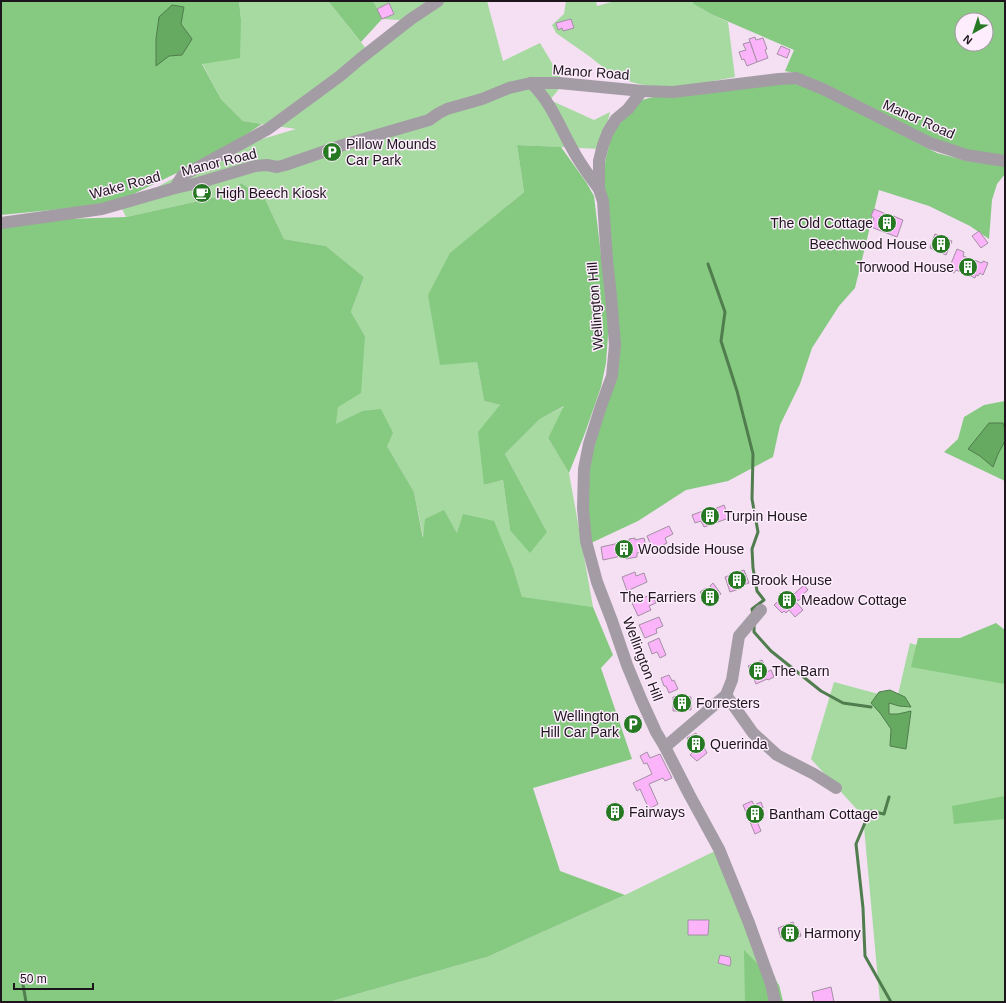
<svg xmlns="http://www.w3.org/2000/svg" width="1006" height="1003" viewBox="0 0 1006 1003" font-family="Arial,sans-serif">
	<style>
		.green { fill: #a6daa1 }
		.forest { fill: #85ca80; fill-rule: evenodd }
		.water { fill: #66a961; stroke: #507d4d }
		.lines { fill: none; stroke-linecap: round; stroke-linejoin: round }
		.stream { stroke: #507d4d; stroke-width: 3 }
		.building { fill: #fbb3fa; stroke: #a390a3 }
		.minor { stroke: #a49ca4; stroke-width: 12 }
		.labels { text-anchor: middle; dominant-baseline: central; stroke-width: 3; stroke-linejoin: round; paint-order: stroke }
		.street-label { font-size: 14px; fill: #1d161d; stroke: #feedfd }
		.poi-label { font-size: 14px; fill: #1d161d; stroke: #feedfd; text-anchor: start }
	</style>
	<rect width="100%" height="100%" fill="#f4dff3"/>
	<g class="green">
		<polygon points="239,1 328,1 368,51 400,20 382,19 375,4 372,1 487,1 503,61 540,43 564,83 550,100 594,120 610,112 601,149 517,145 524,192 451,253 477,362 484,401 500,405 484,485 503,480 510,530 547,532 505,454 540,419 565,406 548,438 569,473 593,607 522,598 514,570 457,533 444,511 424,540 414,492 387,446 362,411 335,425 338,407 365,336 351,312 364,277 326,246 284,239 265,199 241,183 226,195 126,217 121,207 225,150 296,129 243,121 221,99 202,63 241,19"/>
		<polygon points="566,1 596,1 597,6 615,1 692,1 695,4 713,15 728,22 735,77 681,87 656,88 631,82 611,73 599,64 589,56 556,33 552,25 564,14"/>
		<polygon points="910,643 1005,674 1005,1002 880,1002 863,816 811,759 834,682 897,699"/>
		<polygon points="719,849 779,986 783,1002 329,1002 487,957 625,895"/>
	</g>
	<g class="forest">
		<polygon points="1,1 239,1 241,19 240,58 202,64 221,99 243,121 262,124 220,152 119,201 62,209 1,215"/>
		<polygon points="328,1 372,1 375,4 382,19 361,42"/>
		<path d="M692 1H1005V156L954 151 795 73 785 71 794 50 713 15 694 4ZM962 20H986V44H962Z"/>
		<polygon points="791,83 811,88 937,153 967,161 1005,166 1005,174 997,184 992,200 989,239 970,226 929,206 879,190 855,288 839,306 812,348 800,384 780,425 773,457 728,481 686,490 638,521 591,543 586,498 587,467 617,365 602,176 612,132 642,100 653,97"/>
		<polygon points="517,145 561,147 586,182 594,196 609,322 606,363 601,387 585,433 569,473 548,438 564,406 540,419 505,454 547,532 530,553 510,530 503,480 484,485 478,432 500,405 484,401 477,362 440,365 428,295 450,253 524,192"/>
		<polygon points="241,183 265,199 284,239 326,246 364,277 351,312 365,336 361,393 338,407 336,424 362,411 381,409 393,433 387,446 414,492 423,538 425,519 444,510 457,533 463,514 494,521 514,570 522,597 593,607 613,655 601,668 632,759 533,788 560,871 625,895 487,957 329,1002 1,1002 1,227 66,219 126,217 226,195"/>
		<polygon points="1005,401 1005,481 944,452 958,439 964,417 984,405"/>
		<polygon points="996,623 1005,630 1005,684 911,667 918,638 960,638"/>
		<polygon points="1005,796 1005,819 954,824 952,806"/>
		<polygon points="744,950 779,985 783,1002 745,1002"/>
	</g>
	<g class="water">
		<polygon points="172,5 184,7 181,24 192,39 182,55 169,56 156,66 156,39 159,17"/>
		<polygon points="989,423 1003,423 1005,429 1005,441 998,454 993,467 980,456 968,449"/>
		<polygon points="890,690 905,697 911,707 899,706 889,703 889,714 898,714 911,711 906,749 890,746 891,729 880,713 871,703 879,692"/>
	</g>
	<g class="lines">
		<g class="stream">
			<polyline points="708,264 725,312 721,341 737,391 753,454 752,499 758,532 752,549 753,568 757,591 764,600 752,609 753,614"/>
			<polyline points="754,624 754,632 771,651 821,691 843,703 871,707"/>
			<polyline points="889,797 884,814 870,811 856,844 863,908 865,956 891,1002"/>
			<polyline points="21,973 26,1002"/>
		</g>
	</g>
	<g class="building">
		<polygon points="389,3 394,14 382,19 377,9"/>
		<polygon points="571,19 574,28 563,31 562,28 558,30 556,23"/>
		<polygon points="755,37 756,40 763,38 767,49 765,50 768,58 757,62 749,39"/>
		<polygon points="750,42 757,62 747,66 744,59 742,60 739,52 746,50 743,44"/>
		<polygon points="781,46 790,50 787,58 777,54"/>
		<polygon points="874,209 886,214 885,217 889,219 891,215 903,220 897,237 871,227 874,218 871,216"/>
		<polygon points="979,231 988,243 981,248 972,236"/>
		<polygon points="935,234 952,241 946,255 930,248"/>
		<polygon points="957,249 964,252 963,256 982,263 983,261 988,263 983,275 980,273 978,276 976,275 975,278 968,275 969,274 962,271 961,272 956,270 954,273 948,271"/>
		<polygon points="724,505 729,518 704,527 701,521 695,523 692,515 711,508 712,510"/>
		<polygon points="669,526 673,534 665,538 667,543 653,550 647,536"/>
		<polygon points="635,538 635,540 644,538 647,550 637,553 637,557 626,559 626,555 603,560 601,547 629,541 629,539"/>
		<polygon points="744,570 749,583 741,586 742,588 730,592 725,577"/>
		<polygon points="635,572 636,576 644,573 647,582 627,591 622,577"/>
		<polygon points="713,583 721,594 712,600 714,604 709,607 700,592 706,588 708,592 712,589 710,586"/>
		<polygon points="804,585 808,590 802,595 804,596 798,601 797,599 795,601 803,610 795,617 789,610 786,613 784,611 782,613 774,605 788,592 792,596"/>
		<polygon points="652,594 656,603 649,606 651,610 638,616 632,603"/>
		<polygon points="659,617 663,626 656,629 657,633 645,638 639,625"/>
		<polygon points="659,638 666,655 660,658 657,652 652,654 648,643"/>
		<polygon points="762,660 767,672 771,670 774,677 768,680 767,679 756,684 748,666"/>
		<polygon points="669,675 672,681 674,680 678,689 669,693 666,686 664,686 661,678"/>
		<polygon points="673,697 691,697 691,710 683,709 683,711 673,711"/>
		<polygon points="696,733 707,753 697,761 690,755 694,751 687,738"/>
		<polygon points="647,752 650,758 660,754 672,778 665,781 663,778 649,784 658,804 649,809 640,789 637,791 633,783 652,774 647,763 644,764 640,756"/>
		<polygon points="752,801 754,805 761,802 763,808 760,810 764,818 757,821 761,831 755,834 743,805"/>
		<polygon points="616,802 623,817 613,821 607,806"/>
		<polygon points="688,920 709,920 708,935 688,935"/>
		<polygon points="793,922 797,931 799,930 801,936 796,938 797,939 788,942 786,936 781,938 778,928"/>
		<polygon points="720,955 730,957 731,962 730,966 718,963"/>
		<polygon points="831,987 834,1002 814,1002 812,992"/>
	</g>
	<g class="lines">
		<g class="minor">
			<path d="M531 83C552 103 560 128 574 152 581 165 590 177 599 189"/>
			<polyline points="642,91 628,109 616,119 608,132 603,145 599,161 599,189 603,201 607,260 611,296 615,345 612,376 601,406 589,444 584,469 583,508 586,541 597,582 612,621 627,665 641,699 656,732 665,747 689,794 719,849 749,923 771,984 775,1002"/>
			<polyline points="175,188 182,176 268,129 340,76 360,59 411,19 438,1"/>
			<polyline points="1,223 102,209 175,188 198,183 255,166 267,165 277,167 285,165 343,145 429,120 439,113 447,109 482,99 509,88 531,83 559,83 642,91 673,92 779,79 796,78 823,89 930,143 966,155 1005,161"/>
			<polyline points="726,695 753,733 777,755 814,774 836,788"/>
			<polyline points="665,747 726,695 732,680 739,636 761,610"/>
		</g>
	</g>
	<defs>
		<g id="parking-disc" transform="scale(1)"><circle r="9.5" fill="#267823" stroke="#feedfd"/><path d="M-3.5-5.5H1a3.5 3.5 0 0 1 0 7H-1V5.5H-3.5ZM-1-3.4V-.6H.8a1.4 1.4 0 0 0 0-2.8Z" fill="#fff"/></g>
		<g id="cafe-disc" transform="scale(1)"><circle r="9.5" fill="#267823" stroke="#feedfd"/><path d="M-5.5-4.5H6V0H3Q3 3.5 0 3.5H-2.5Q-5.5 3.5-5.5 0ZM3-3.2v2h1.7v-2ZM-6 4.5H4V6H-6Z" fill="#fff"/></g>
		<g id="building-disc" transform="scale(1)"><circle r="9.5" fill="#267823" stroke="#feedfd"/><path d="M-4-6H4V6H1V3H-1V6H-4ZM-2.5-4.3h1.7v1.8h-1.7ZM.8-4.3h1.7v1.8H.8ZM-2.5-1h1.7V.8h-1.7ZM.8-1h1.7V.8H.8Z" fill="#fff"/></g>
	</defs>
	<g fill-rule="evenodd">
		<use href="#parking-disc" x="332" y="152"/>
		<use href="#cafe-disc" x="202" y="193"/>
		<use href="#building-disc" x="887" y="223"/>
		<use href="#building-disc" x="941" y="244"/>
		<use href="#building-disc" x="968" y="267"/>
		<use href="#building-disc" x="710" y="516"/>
		<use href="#building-disc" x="624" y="549"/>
		<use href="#building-disc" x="737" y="580"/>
		<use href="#building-disc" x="710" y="597"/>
		<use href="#building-disc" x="787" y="600"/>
		<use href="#building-disc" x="758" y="671"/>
		<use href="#building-disc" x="682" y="703"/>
		<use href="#parking-disc" x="633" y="724"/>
		<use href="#building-disc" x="696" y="744"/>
		<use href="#building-disc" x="615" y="812"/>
		<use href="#building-disc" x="755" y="814"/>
		<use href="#building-disc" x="790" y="933"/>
	</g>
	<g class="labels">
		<g class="street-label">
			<text transform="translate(591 72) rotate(4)">Manor Road</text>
			<text transform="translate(919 119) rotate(24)">Manor Road</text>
			<text transform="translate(219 162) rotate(-14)">Manor Road</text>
			<text transform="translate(125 185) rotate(-15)">Wake Road</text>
			<text transform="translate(595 306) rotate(-94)">Wellington Hill</text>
			<text transform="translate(643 659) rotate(69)">Wellington Hill</text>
		</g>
		<g class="poi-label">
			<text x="346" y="144">Pillow Mounds<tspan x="346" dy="16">Car Park</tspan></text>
			<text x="216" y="193">High Beech Kiosk</text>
			<text x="873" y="223" text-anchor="end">The Old Cottage</text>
			<text x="927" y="244" text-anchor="end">Beechwood House</text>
			<text x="954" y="267" text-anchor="end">Torwood House</text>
			<text x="724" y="516">Turpin House</text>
			<text x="638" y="549">Woodside House</text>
			<text x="751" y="580">Brook House</text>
			<text x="696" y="597" text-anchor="end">The Farriers</text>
			<text x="801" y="600">Meadow Cottage</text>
			<text x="772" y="671">The Barn</text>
			<text x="696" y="703">Forresters</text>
			<text x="619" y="716" text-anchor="end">Wellington<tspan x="619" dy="16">Hill Car Park</tspan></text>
			<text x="710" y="744">Querinda</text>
			<text x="629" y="812">Fairways</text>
			<text x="769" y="814">Bantham Cottage</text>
			<text x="804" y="933">Harmony</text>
		</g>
	</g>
	<rect width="1006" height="1003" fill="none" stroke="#1d161d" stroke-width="4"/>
	<g transform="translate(974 32) rotate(219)"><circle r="19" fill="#feedfd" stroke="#a497a3"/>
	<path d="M0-3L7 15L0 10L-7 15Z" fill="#267823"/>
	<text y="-6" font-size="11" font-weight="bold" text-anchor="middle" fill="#1d161d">N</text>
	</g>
	<path d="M14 983v6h79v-6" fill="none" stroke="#1d161d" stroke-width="2"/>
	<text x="20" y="983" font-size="12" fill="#1d161d" stroke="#feedfd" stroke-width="3" paint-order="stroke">50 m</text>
</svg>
